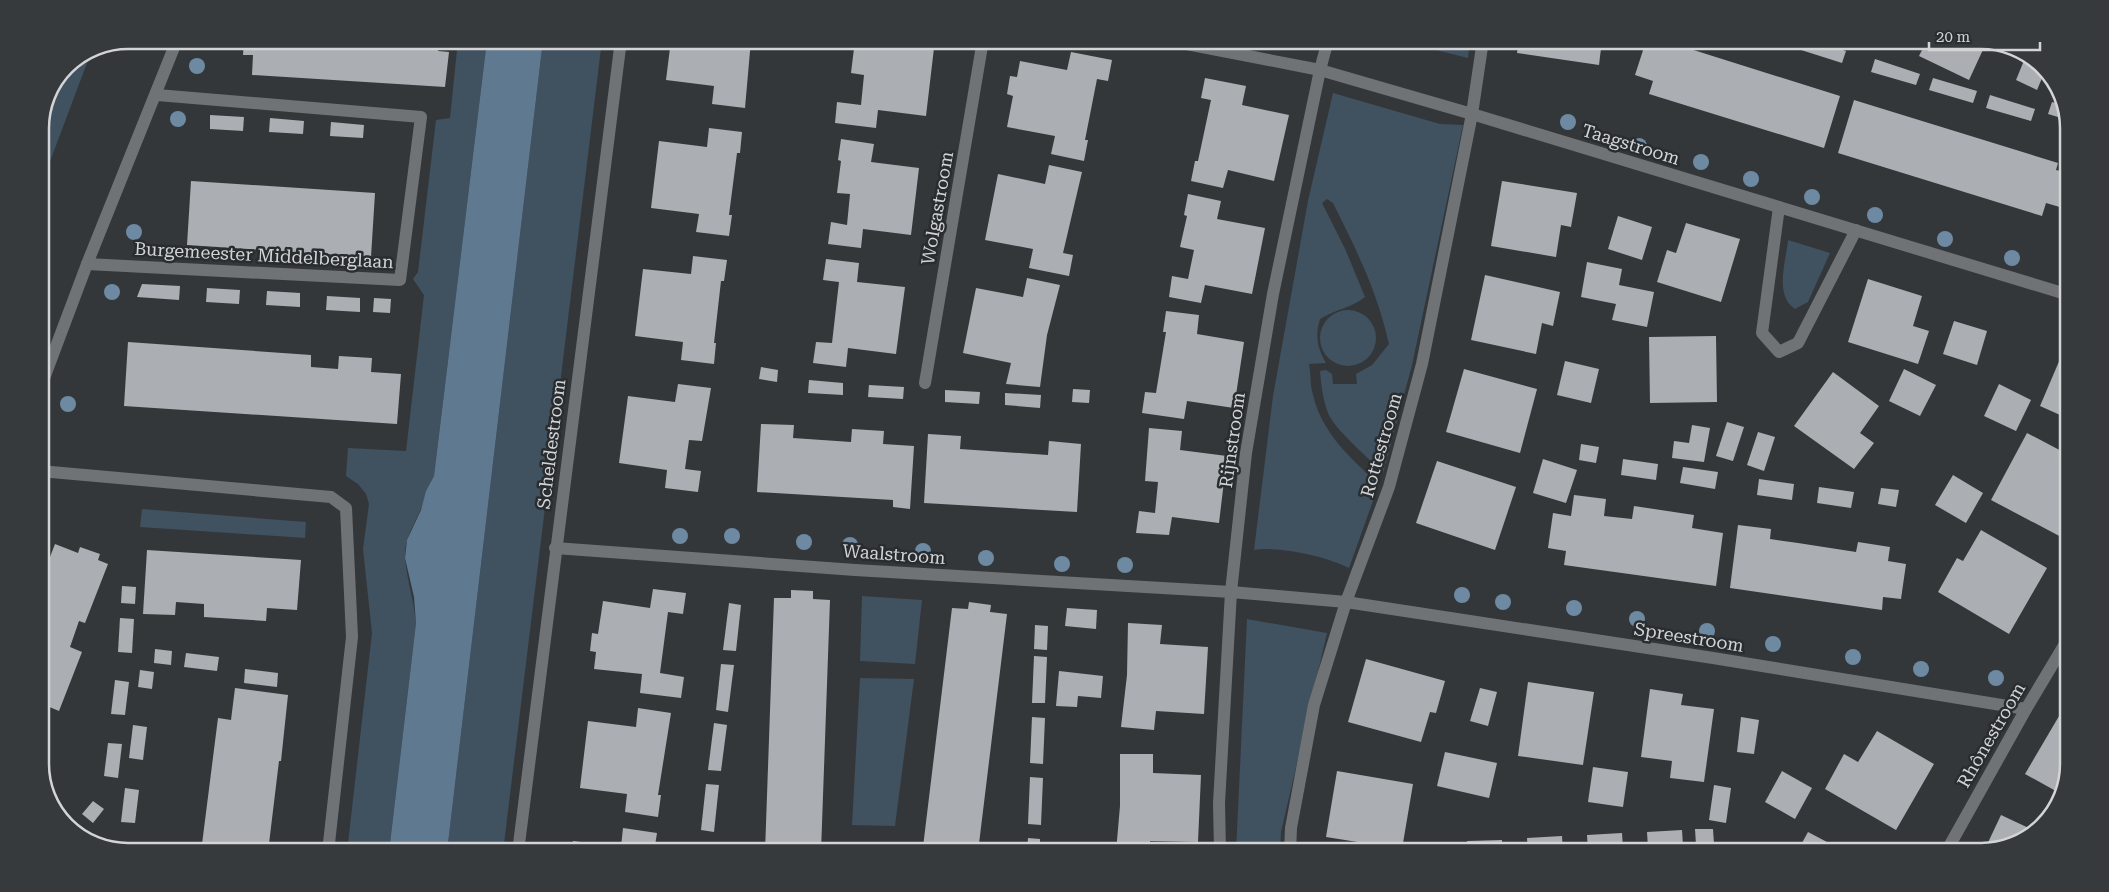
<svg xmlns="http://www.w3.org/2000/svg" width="2109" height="892" viewBox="0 0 2109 892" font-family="'Roboto Serif',serif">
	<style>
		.green { fill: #405160 }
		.water { fill: #5f7991 }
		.building { fill: #abafb3 }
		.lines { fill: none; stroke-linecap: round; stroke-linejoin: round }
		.street { stroke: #6f7376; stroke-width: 12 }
		.tree { fill: #6e8aa2 }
		.labels { text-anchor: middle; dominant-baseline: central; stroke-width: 5; stroke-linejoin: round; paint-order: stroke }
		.street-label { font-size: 18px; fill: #d2d4d6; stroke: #292d30 }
		.rim { fill: none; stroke: #d2d4d6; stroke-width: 2.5 }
	</style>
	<rect width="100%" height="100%" fill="#33373a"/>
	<g class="green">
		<path d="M458 40H487L434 476C427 488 426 499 420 511 413 527 404 540 405 558 407 580 414 601 416 623L389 852H347L372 633 363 549 369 504 366 494 358 484 346 476 348 448 406 451 424 295 413 279 418 272 436 120 450 118Z"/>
		<polygon points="543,40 602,40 503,852 447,852"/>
		<polygon points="1396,40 1470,40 1468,58"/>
		<polygon points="93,47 40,188 40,123 66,66"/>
		<path d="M1333 93 1440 124 1463 125 1412 365 1383 473C1370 459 1334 429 1328 413 1323 400 1321 384 1320 371L1326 370 1332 374 1333 384H1357L1356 374 1372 365 1389 344C1377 291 1357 251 1333 203L1327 199 1322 203 1346 251 1365 297C1351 308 1336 309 1320 319 1315 336 1317 347 1326 363L1309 364C1311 374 1310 385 1313 395 1322 433 1351 459 1379 484L1349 568C1326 556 1279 546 1254 550L1273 396 1308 201Z"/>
		<path d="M1788 240 1830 253 1808 302 1795 309C1774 296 1786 261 1788 240Z"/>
		<circle cx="1348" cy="338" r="28"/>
		<polygon points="142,509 306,522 305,538 140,527"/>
		<polygon points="862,596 922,600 915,664 860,661"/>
		<polygon points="1247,619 1327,633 1281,832 1280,852 1236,852"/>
		<polygon points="860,678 914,679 895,826 852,825"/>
	</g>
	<polygon class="water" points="487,40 543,40 447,852 389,852 416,623 414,597 405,558 407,540 421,510 426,491 434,476"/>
	<g class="building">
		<polygon points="244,40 439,40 438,51 449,52 445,87 252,75 253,55 243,55"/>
		<polygon points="671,40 751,40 745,108 712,104 714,86 666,80"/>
		<polygon points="855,40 886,40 886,43 934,48 926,116 878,110 876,128 835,123 837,102 861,105 864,75 851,73"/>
		<polygon points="1519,40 1602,40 1599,65 1517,53"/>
		<polygon points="1801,40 1812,40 1846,51 1842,63 1798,49"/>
		<polygon points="1927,40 1981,40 1987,41 1969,80 1919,56"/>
		<polygon points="1646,41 1664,47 1665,41 1840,96 1824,148 1649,94 1653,81 1635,75"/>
		<polygon points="1071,52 1112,60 1108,81 1097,79 1085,140 1088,140 1084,161 1051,154 1055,136 1007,127 1013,96 1007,94 1010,76 1017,77 1020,61 1067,70"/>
		<polygon points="2025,58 2045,71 2037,90 2016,80"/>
		<polygon points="1875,59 1920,74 1916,85 1871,72"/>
		<polygon points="1205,78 1246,86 1242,105 1289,115 1274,181 1228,170 1223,188 1191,181 1195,161 1198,161 1211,100 1201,98"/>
		<polygon points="1933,78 1977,91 1973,103 1929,90"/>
		<polygon points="1990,95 2035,109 2031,121 1986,108"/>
		<polygon points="1854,100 2058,163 2056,170 2069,173 2069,189 2063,208 2046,203 2042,216 1838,153"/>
		<polygon points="2052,102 2063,105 2068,120 2048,114"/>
		<polygon points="210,115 244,117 243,131 210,129"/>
		<polygon points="270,118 304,121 303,134 269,132"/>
		<polygon points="331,122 364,125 363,138 330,136"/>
		<polygon points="709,128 742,132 740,153 737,153 729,215 732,215 729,236 696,232 699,214 651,208 659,141 707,147"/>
		<polygon points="841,139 874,144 871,162 919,168 911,235 863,229 861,248 828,244 831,222 847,225 850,194 837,193 841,161 838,160"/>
		<polygon points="1049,165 1082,172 1063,253 1073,255 1069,276 1029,268 1033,249 985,240 998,174 1045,184"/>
		<polygon points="191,181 375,193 371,257 187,245"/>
		<polygon points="1502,181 1577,193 1571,227 1561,225 1556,257 1491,246"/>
		<polygon points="1188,194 1221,201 1217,219 1265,228 1252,294 1205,285 1201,303 1169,297 1172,276 1188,279 1194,250 1180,247 1187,216 1184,215"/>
		<polygon points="1618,216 1652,227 1642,260 1608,249"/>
		<polygon points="1686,223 1740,239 1721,302 1657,282 1667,250 1676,253"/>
		<polygon points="693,256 727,260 724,281 721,281 714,343 716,343 714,364 681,360 683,342 635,336 643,269 691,274"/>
		<polygon points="826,259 859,263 857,282 905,287 896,354 848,348 846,367 813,363 816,342 832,343 839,282 823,280"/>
		<polygon points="1587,262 1622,269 1619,285 1654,292 1647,327 1612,320 1616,304 1581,297"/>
		<polygon points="1485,275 1560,292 1553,326 1542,323 1536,354 1471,340"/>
		<polygon points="1027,278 1060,285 1047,335 1040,387 1006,384 1011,363 963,353 976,288 1023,297"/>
		<polygon points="1868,279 1922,296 1913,326 1929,331 1918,364 1848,342"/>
		<polygon points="142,284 180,286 179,300 137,297"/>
		<polygon points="207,288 240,290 239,304 206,302"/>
		<polygon points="267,291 300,293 300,307 266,305"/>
		<polygon points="327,296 360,298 360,312 326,310"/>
		<polygon points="374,298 391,299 390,313 373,312"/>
		<polygon points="1166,311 1199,315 1197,334 1244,342 1234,408 1187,401 1184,419 1142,413 1145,392 1156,393 1166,332 1163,332"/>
		<polygon points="1954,321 1987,331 1977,365 1943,354"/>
		<polygon points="1716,336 1717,402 1650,403 1649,337"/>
		<polygon points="2069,338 2069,419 2040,406"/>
		<polygon points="128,342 311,355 311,367 338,369 339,356 372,358 371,372 401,374 397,424 124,406"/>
		<polygon points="1565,361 1599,369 1591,403 1557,395"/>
		<polygon points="761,367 778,370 777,382 759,379"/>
		<polygon points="1464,369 1537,389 1520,453 1446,432"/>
		<polygon points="1904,369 1936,385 1920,416 1889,401"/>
		<polygon points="1833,372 1879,406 1860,433 1874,443 1854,469 1794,426"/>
		<polygon points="809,380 843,383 843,395 808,393"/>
		<polygon points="678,384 711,388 702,441 689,440 685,469 701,471 698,492 665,488 667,470 619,463 628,396 675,402"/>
		<polygon points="1999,384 2031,400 2016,431 1984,416"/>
		<polygon points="869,385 904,387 903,399 868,397"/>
		<polygon points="1073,389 1090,390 1089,403 1072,402"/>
		<polygon points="945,390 980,392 979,404 945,402"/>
		<polygon points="1005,393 1041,395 1040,408 1005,405"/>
		<polygon points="1727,422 1744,427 1733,461 1716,456"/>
		<polygon points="761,424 794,425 793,438 851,442 852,429 884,431 883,444 914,446 910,509 893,507 893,500 757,492"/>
		<polygon points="1692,425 1710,428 1704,462 1672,458 1674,441 1689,443"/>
		<polygon points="1149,428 1182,431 1180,450 1227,456 1219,523 1172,517 1169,535 1136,533 1139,511 1155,513 1158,482 1145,481"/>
		<polygon points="1758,432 1775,437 1764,471 1747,465"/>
		<polygon points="2027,433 2069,455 2069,531 2065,539 1991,500"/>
		<polygon points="928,434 961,436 960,449 989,451 1048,455 1049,441 1081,444 1077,512 924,503"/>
		<polygon points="1581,444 1599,447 1596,463 1579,460"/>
		<polygon points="1543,459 1577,470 1566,503 1533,493"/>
		<polygon points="1623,459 1658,464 1656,480 1621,475"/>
		<polygon points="1437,461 1516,487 1495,550 1416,523"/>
		<polygon points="1683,467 1718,472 1715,489 1680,483"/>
		<polygon points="1953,475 1983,493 1966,523 1935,505"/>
		<polygon points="1759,479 1794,484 1792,500 1757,495"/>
		<polygon points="1819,487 1854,492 1851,508 1817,503"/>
		<polygon points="1881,488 1899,490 1896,507 1878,504"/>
		<polygon points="1574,495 1606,499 1604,516 1632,519 1634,506 1694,515 1692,528 1723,533 1716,586 1564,565 1566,551 1548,548 1553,513 1571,516"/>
		<polygon points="1738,525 1771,529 1770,539 1798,543 1856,552 1858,542 1890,547 1888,561 1906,564 1901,599 1883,597 1882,610 1730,588"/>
		<polygon points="1981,530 2047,568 2009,634 1938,592 1957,558 1963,561"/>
		<polygon points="55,544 78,553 80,547 100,554 98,560 108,564 85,623 79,621 70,647 82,652 59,711 47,706 40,722 40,583"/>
		<polygon points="147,550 301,560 297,610 267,608 266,621 204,617 204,604 176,602 175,615 143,614"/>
		<polygon points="122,586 136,587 135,604 121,603"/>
		<polygon points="653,589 686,593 683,614 668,612 660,673 684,677 681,698 640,693 642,674 594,669 596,652 590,651 592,633 598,634 603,601 650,608"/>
		<polygon points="791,590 813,591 813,599 830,600 821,852 765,852 774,598 791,598"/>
		<polygon points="969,602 991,605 990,612 1007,614 978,852 909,852 910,845 923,847 952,608 968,609"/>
		<polygon points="729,603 741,605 736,651 723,650"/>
		<polygon points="1067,608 1097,610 1096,629 1065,626"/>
		<polygon points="120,618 134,619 132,653 118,652"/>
		<polygon points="1128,623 1162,625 1160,644 1208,647 1204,714 1156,711 1154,730 1121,727 1127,675"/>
		<polygon points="1035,625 1048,626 1047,650 1034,649"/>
		<polygon points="155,649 172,651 171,665 154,663"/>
		<polygon points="186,653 219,657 217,671 184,667"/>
		<polygon points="1034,656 1047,657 1045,703 1032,703"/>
		<polygon points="1366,659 1445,681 1436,713 1430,712 1421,742 1348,722"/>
		<polygon points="721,664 734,665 728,712 716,710"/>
		<polygon points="245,669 278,673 277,687 244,683"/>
		<polygon points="140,670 154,672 152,689 138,687"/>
		<polygon points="1059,671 1103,676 1101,698 1078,696 1077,707 1056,706"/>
		<polygon points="115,680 129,682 125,715 111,714"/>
		<polygon points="1528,682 1594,692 1583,765 1518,756"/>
		<polygon points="235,688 288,695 281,761 279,761 268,852 201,852 218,718 231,720"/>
		<polygon points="1480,688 1497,692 1488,726 1470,721"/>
		<polygon points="1650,689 1683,694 1681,705 1714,709 1704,782 1670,778 1672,761 1641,757"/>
		<polygon points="638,708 671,713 658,795 661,795 658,817 625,812 627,794 580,788 588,721 636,727"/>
		<polygon points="2062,711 2069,715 2069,764 2063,795 2025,774"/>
		<polygon points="1032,717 1045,718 1043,764 1030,763"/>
		<polygon points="1741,717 1759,720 1754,754 1737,752"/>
		<polygon points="714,723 727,725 721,771 708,770"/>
		<polygon points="133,725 147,727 143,760 129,758"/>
		<polygon points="1877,731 1934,764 1896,830 1825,789 1844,754 1858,762"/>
		<polygon points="108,743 122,744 118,778 104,776"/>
		<polygon points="1445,752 1497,763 1489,798 1437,786"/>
		<polygon points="1120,754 1153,754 1153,773 1201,775 1198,842 1150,841 1150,852 1116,852 1120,806"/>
		<polygon points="1593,767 1628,772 1623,807 1588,802"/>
		<polygon points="1337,771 1413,784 1402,849 1326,837"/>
		<polygon points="1782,771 1812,788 1795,819 1765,802"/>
		<polygon points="1030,777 1043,778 1041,825 1028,824"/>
		<polygon points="706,784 719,785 714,832 701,830"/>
		<polygon points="1714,785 1731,788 1726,823 1709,820"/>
		<polygon points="125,788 139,790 135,823 121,822"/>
		<polygon points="93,801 104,809 93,823 82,814"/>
		<polygon points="2001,815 2035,831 2030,837 1984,851"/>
		<polygon points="623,828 657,833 654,852 572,852 573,841 621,847"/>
		<polygon points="1695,829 1713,829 1714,844 1696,845"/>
		<polygon points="1682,830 1683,846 1648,848 1647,832"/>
		<polygon points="1808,832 1846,852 1797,852"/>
		<polygon points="1622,833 1623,849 1588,851 1587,835"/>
		<polygon points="1562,836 1563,852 1528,852 1527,838"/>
		<polygon points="1028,838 1040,839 1040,852 1027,852"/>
		<polygon points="1502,840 1502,852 1467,852 1467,841"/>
		<polygon points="699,844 712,845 711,852 698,852"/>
	</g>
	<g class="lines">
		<g class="street">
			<polyline points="1166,40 1320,70 1472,114 2069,295"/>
			<polyline points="1779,207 1762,333 1779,352 1798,343 1856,230"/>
			<polyline points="87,264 400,280 421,117 157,95"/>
			<polyline points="925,383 983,40"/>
			<polyline points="40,389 87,264 177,40"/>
			<polyline points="40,471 331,497 346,508 352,637 328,852"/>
			<polyline points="555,548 855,570 1231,592 1346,602 1713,658 2026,709"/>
			<polyline points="518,852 621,40"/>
			<polyline points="1220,852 1219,803 1231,592 1246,453 1273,294 1320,70 1328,40"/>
			<polyline points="1290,852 1291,828 1314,705 1346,602 1389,487 1422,364 1472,114 1483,40"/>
			<polyline points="1946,852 2026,709 2069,637"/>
		</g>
	</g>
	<g class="tree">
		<circle cx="197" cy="66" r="8"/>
		<circle cx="178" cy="119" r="8"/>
		<circle cx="1568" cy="122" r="8"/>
		<circle cx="1639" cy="146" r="8"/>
		<circle cx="1701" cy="162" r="8"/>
		<circle cx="1751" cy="179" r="8"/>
		<circle cx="1812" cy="197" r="8"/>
		<circle cx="1875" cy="215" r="8"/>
		<circle cx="134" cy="232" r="8"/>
		<circle cx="1945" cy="239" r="8"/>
		<circle cx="2012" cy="258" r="8"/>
		<circle cx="112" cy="292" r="8"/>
		<circle cx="68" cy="404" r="8"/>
		<circle cx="680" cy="536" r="8"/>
		<circle cx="732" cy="536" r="8"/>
		<circle cx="804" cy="542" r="8"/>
		<circle cx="850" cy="545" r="8"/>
		<circle cx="923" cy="551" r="8"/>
		<circle cx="986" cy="558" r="8"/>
		<circle cx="1062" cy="564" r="8"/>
		<circle cx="1125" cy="565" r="8"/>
		<circle cx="1462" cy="595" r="8"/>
		<circle cx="1503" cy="602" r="8"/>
		<circle cx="1574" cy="608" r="8"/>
		<circle cx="1637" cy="619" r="8"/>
		<circle cx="1707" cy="631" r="8"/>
		<circle cx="1773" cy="644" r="8"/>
		<circle cx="1853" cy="657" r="8"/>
		<circle cx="1921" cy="669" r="8"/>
		<circle cx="1996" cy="678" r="8"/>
	</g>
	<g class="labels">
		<g class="street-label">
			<text transform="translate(1631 144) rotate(17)">Taagstroom</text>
			<text transform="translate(937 208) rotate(-80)">Wolgastroom</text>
			<text transform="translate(264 255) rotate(3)">Burgemeester Middelberglaan</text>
			<text transform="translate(1232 440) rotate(-82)">Rijnstroom</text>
			<text transform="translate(551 444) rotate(-83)">Scheldestroom</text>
			<text transform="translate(1381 445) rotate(-74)">Rottestroom</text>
			<text transform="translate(894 554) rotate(4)">Waalstroom</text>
			<text transform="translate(1689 637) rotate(9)">Spreestroom</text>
			<text transform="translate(1991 735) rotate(-60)">Rhônestroom</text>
		</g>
	</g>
	<path d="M0 0H2109V892H0ZM128 49H1981A79 79 0 0 1 2060 128V764A79 79 0 0 1 1981 843H128A79 79 0 0 1 49 764V128A79 79 0 0 1 128 49Z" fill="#373a3d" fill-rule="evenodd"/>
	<path class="rim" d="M128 49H1981A79 79 0 0 1 2060 128V764A79 79 0 0 1 1981 843H128A79 79 0 0 1 49 764V128A79 79 0 0 1 128 49Z"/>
	<path d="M1929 42v8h111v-8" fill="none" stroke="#d2d4d6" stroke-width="2.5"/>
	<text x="1936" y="42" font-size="15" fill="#d2d4d6" stroke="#292d30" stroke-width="4" paint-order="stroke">20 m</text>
</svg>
